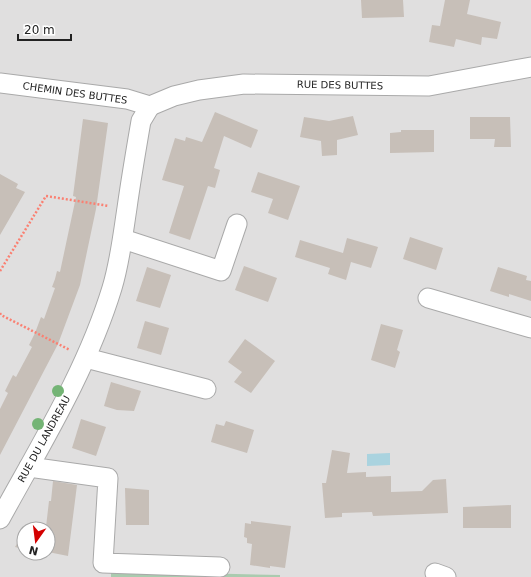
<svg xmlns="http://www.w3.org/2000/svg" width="531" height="577" viewBox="0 0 531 577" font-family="'DejaVu Sans',sans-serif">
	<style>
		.residential { fill: #e0dfdf; fill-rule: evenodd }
		.cemetery { fill: #aacbaf }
		.water { fill: #aad3df }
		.building { fill: #c7bfb8 }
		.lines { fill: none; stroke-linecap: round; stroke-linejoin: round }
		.street-casing { stroke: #a9a9a9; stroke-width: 21 }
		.path { stroke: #fa8072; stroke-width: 2.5; stroke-dasharray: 2 2; stroke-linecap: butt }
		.street { stroke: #fff; stroke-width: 19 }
		.tree { fill: #74b475 }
		.labels { text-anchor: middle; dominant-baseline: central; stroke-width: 3.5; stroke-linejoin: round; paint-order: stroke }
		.street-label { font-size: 10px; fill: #222; stroke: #fff }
	</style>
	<rect width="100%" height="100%" fill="#f2efe9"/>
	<path class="residential" d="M0 0H531V577H0ZM24 529H48V553H24Z"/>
	<polygon class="cemetery" points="111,571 280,575 280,577 111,577"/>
	<polygon class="water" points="390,453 390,465 367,466 367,454"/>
	<g class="building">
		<polygon points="361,0 403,0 404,17 362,18"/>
		<polygon points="445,0 470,0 467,14 501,22 497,39 482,37 481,45 456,39 454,47 429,42 432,25 440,26"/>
		<polygon points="215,112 258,130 251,148 224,136 214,168 220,170 215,188 208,186 190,240 169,233 184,186 162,180 175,138 185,141 186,137 202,142"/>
		<polygon points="353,116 358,135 337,140 337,155 322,156 321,141 300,137 304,117 329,121"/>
		<polygon points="470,117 510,117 511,147 494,147 495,139 470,139"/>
		<polygon points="83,119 108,123 96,209 80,285 58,344 0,455 0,409 8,393 5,391 13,375 16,377 32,347 29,345 35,333 41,317 44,319 55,288 52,287 55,279 57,271 60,272 67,239 76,197 73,196"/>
		<polygon points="401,130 434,130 434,152 390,153 390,133 401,132"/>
		<polygon points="258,172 300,186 288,220 268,213 273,199 251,192"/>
		<polygon points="0,174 18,184 16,188 25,192 0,235"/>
		<polygon points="410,237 443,248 436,270 403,259"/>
		<polygon points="347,238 378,247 371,268 351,262 346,280 328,274 330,268 295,257 300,240 343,253"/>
		<polygon points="244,266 277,278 268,302 235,290"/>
		<polygon points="147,267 171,275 160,308 136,301"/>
		<polygon points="498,267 527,276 526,280 531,281 531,301 509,294 509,297 490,291"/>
		<polygon points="145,321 169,328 161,355 137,348"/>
		<polygon points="381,324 403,330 397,350 400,352 395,368 371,360"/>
		<polygon points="245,339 275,361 251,393 234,382 242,372 228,362"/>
		<polygon points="111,382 141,391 134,411 117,410 104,406"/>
		<polygon points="81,419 106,427 96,456 72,448"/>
		<polygon points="226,421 254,430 247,453 211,442 216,424 224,426"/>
		<polygon points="332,450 350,453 347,473 366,472 366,477 391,476 391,492 422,491 433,480 446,479 448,513 373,516 372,512 342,513 342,517 325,518 322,483 326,483"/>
		<polygon points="53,481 77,485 68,556 48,552 48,529 31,529 32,524 46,527 49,501 51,501"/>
		<polygon points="125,488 149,490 149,525 126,525"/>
		<polygon points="511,505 511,528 463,528 463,507"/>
		<polygon points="251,521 291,526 285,568 270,566 270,568 250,565 252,544 247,543 247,538 244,537 245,523 251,524"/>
		<polygon points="23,534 24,534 24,549 15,547"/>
	</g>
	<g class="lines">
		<g class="street-casing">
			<g id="street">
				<polyline points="0,83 127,99 150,106"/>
				<polyline points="150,106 174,96 199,90 244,84 429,86 531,67"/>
				<polyline points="123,239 221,271 237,224"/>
				<polyline points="428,298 531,328"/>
				<polyline points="86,358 206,389"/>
				<polyline points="29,467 108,478 103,563 220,567"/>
				<path d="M0 519C41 444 87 370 112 288 120 262 123 234 127 208 131 179 136 150 141 121L150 106"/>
				<polyline points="435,573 446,577"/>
			</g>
		</g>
		<g class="path">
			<polyline points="0,271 46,196 109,206"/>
			<polyline points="0,313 1,315 70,350"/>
		</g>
		<use href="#street" class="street"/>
	</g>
	<g class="tree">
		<circle cx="58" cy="391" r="6"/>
		<circle cx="38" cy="424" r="6"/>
	</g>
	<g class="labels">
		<g class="street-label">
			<text transform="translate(340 85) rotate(1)">RUE DES BUTTES</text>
			<text transform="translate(75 93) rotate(8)">CHEMIN DES BUTTES</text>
			<text transform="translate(44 439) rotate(-61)">RUE DU LANDREAU</text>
		</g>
	</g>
	<g transform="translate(36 541) rotate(194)"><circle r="19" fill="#ffffff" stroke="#a7a7a7"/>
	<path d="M0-3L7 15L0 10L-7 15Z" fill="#d40000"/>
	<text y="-6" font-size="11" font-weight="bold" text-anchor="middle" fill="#222222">N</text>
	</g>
	<path d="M18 34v6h53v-6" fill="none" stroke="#222222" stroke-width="2"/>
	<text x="24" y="34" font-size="12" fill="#222222" stroke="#ffffff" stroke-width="3" paint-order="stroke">20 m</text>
</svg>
